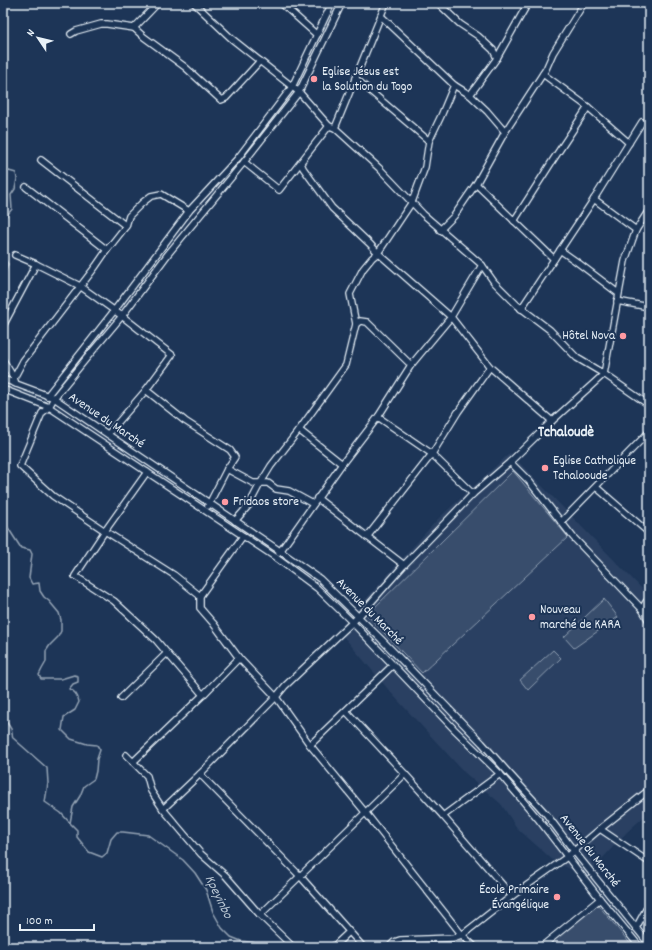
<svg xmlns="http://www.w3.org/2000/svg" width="652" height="950" viewBox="0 0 652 950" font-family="Dekko,sans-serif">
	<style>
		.built { fill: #2a4162 }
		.green { fill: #374d6c; stroke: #909fb2 }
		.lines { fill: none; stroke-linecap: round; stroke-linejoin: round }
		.stream { stroke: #95a4b5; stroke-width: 1.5 }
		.street-casing { stroke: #e8f1f8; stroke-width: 8 }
		.street { stroke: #1d3557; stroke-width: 5.5 }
		.poi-dot { fill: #ff9aa2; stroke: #1d3557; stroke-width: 1.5 }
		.labels { text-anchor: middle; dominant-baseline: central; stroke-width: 4; stroke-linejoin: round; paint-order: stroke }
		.poi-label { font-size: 13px; fill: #e8f1f8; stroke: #1d3557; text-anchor: start }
		.street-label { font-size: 13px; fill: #e8f1f8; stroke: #1d3557 }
		.water-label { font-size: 14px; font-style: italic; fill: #b7c4d1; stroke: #1d3557 }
		.quarter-label { font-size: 15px; font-weight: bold; fill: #e8f1f8; stroke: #1d3557 }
	</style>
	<rect width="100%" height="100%" fill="#1d3557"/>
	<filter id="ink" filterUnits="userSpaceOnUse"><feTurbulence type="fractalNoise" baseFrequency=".025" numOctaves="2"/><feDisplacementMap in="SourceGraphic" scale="8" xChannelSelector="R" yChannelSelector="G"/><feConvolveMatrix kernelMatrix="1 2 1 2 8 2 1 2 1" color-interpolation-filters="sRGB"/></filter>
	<g filter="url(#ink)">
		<polygon class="built" points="510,453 649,596 649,812 627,832 586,876 555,862 517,828 501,804 465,773 393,695 338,630 438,519"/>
		<g class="green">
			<polygon points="513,471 568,537 422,673 367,615"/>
			<polygon points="604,599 618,617 574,648 564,637"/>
			<polygon points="553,650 561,658 528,690 520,680"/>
			<polygon points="596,904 599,906 633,947 544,947"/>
		</g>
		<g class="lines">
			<g class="stream">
				<polyline points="3,175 9,171 16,173 17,179 15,189 11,195 12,209 3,220"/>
				<polyline points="3,256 8,264 3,280"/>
				<path d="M3 520 21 548 30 550 32 554 29 578 32 584 39 583 40 591 44 597 49 601 59 613 61 620V631L58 637 50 645 46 651V662L42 669 39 675 41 679H61L74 675 78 676V682L73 684 69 689C75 691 78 696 79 702L75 710 64 717 62 730 71 739 87 744 97 745 100 750 97 759 96 771 94 779 84 786 80 796 73 807 70 823 77 830V837L89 852 102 857 107 853 111 839 117 832H123L148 835 183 860 195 873 206 890 213 912 222 928 231 937 241 941 257 943 266 947"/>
				<polyline points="3,716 11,729 13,738 47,768 48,783 45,802 61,813 70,823"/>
			</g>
			<g class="street-casing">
				<g id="street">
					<polyline points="281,3 317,35"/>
					<polyline points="438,3 460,24 478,36 493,50 497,58"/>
					<polyline points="381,16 454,85 470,95 487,111 505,132"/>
					<polyline points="134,28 158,3"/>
					<polyline points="71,34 76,31 101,24 107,24 134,28 144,37 185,67 221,100 226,98 260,61"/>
					<polyline points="543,74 588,107 629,143"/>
					<polyline points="355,78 429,141"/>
					<polyline points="470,95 497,58 528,3"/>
					<polyline points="335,128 386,3"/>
					<polyline points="41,160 126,226"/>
					<polyline points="244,162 279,190 329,126"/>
					<polyline points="476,184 505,132 546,69 553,53 584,3"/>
					<polyline points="26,187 107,250"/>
					<polyline points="594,199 636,230"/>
					<polyline points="649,210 636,230 625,261 604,374 649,405"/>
					<polyline points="514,221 553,160 588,107"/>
					<polyline points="440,230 454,216 476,184 554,259"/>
					<polyline points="560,250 577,262 618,293"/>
					<polyline points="15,255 36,264 80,286 122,316 172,355 146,390 108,434"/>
					<polyline points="482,265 451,317 490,367 552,421"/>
					<polyline points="617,301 649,307"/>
					<polyline points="521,309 594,199 642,122"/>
					<polyline points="356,324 350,294 363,269 372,258 378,253 412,202 425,167 429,141 441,116 454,85"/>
					<polyline points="3,326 36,264"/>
					<polyline points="3,360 14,378"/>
					<polyline points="3,379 54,398 280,551 320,579 381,639 482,743 506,770 547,815 574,851 649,944"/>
					<polyline points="16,384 14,378 23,361 96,266 107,250 126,226 129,216 142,203 151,196 161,194 189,211"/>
					<polyline points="3,389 49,407 275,557 317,588 352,622 454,729 500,774 539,820 600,899 640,947"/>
					<polyline points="146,390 185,421 230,450 235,457 227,469 208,506"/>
					<polyline points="47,396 114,311 189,211 238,158 292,87 332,3"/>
					<polyline points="378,417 432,454 473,494"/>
					<polyline points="299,430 342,464"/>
					<polyline points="510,462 529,481 573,537 642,609 649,621"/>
					<polyline points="227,469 253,483 268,483 276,489 289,491 313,504"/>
					<polyline points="147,472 105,531 75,576 114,601 156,640 167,653 203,695"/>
					<polyline points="596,487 648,532"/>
					<polyline points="317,498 404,565"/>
					<polyline points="235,521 249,505 260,484 271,466 299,430 346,365 356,324 360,321 367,322 411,365"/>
					<polyline points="561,522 649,432"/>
					<polyline points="243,536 200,596 200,608 213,623 239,658 276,697 310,745 365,812 462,935 475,947"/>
					<polyline points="367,537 432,454 458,412 490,367"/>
					<polyline points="279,553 342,464 378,417 411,365 451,317 378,253 370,244 332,208 303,168 301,163"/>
					<polyline points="200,596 174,575 105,531 53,496 20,466 42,413 49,407 54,398 85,360 122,316 168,254 244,162 299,92 342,3"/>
					<polyline points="642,609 646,602 649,599"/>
					<polyline points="121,698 167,653"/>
					<polyline points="346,711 405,774 443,816 512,896"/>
					<polyline points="310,745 393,665"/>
					<polyline points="126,755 147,776 151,791 163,809 201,854 226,876 260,915 293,947"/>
					<polyline points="133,762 203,695 239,658"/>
					<polyline points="200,774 300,876 363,947"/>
					<polyline points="163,809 200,774 276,697 285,686 359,616 404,565 473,494 510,462 552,421 604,374 577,358 550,330 517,305 494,282 482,265 423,214 379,168 335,128 329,126 299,92 232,39 194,3"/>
					<polyline points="443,816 500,774"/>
					<polyline points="600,829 649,862"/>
					<polyline points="260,915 405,774"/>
					<polyline points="636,928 649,904"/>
					<polyline points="333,947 349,932"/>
					<polyline points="389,947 394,942 400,940 453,938 462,935 512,896 567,857 600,829 649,790"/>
					<polyline points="541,947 600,899"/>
				</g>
			</g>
			<use href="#street" class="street"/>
		</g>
	</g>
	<g class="poi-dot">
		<circle cx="314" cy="79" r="4"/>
		<circle cx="623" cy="336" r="4"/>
		<circle cx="545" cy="468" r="4"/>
		<circle cx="225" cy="502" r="4"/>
		<circle cx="532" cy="617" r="4"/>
		<circle cx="557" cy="897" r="4"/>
	</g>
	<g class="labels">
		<g class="poi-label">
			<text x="322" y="72">Eglise Jésus est<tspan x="322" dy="15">la Solution du Togo</tspan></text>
			<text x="615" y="336" text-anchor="end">Hôtel Nova</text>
			<text x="553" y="461">Eglise Catholique<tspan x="553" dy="15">Tchalooude</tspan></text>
			<text x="233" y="502">Fridaos store</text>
			<text x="540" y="610">Nouveau<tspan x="540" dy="15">marché de KARA</tspan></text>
			<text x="549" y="890" text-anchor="end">École Primaire<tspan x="549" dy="15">Évangélique</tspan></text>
		</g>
		<g class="street-label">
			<text transform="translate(106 421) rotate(34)">Avenue du Marché</text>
			<text transform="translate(369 612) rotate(45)">Avenue du Marché</text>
			<text transform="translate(589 851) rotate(52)">Avenue du Marché</text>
		</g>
		<g class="water-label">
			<text transform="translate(218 897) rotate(64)">Kpeyinbo</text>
		</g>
		<g class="quarter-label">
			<text x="566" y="433">Tchaloudè</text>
		</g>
	</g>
	<rect width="652" height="950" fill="none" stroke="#1d3557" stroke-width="16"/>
	<rect x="8" y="8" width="636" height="934" fill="none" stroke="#e8f1f8" stroke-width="1.5" filter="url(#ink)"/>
	<g transform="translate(38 38) rotate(305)" stroke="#1d3557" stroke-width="3" paint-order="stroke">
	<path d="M0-3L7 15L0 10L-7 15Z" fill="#e8f1f8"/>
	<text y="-6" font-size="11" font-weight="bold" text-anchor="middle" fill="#e8f1f8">N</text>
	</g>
	<path d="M20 924v6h74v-6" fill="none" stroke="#e8f1f8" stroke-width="2"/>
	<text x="26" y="924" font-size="12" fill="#e8f1f8" stroke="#1d3557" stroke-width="3" paint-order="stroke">100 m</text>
</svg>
